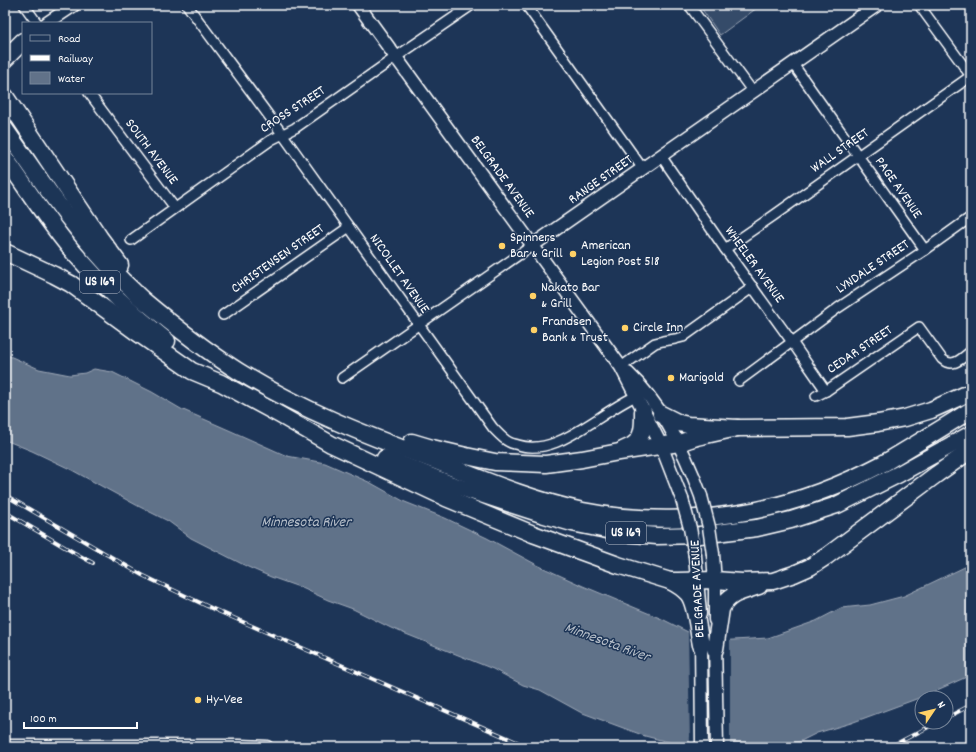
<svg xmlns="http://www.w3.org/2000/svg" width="976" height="752" viewBox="0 0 976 752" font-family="Dekko,sans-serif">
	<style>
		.green { fill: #364b69; stroke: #9aa5b4 }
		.water { fill: #617289; stroke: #a0aab8 }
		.pier { fill: #1d3557 }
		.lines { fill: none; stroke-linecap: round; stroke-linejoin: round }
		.street-casing { stroke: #fff; stroke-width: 12 }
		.secondary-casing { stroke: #fff; stroke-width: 15 }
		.highway-casing { stroke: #fff; stroke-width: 19 }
		.street { stroke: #1d3557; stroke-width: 9 }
		.secondary { stroke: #1d3557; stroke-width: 12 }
		.highway { stroke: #1d3557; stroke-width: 16 }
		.rail-casing { stroke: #fff; stroke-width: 4 }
		.rail { stroke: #1d3557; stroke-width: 2.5; stroke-dasharray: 8; stroke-linecap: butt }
		.secondary-bridge-casing { stroke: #fff; stroke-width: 15; stroke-linecap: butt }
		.secondary-bridge { stroke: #1d3557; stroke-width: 12 }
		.poi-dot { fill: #ffd166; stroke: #1d3557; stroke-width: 1.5 }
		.labels { text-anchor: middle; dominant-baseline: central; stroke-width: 3; stroke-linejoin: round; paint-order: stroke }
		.shield { fill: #1d3557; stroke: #bbc2cd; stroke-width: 1 }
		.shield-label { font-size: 13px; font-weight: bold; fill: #fff }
		.street-label { font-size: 14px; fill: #fff; stroke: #1d3557 }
		.poi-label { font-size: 14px; fill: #fff; stroke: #1d3557; text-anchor: start }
		.water-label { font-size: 15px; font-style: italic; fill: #b8c0ca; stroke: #1d3557 }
	</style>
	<rect width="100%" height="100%" fill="#1d3557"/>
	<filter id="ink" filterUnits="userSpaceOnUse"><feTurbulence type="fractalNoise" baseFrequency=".025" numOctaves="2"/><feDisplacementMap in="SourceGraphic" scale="8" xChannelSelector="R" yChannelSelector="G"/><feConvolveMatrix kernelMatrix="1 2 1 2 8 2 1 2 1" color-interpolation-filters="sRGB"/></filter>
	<g filter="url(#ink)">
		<polygon class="green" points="699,5 761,5 720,35"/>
		<polygon class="water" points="5,354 39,369 70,375 85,373 94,369 112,372 152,392 181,409 231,431 287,456 325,463 371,483 405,502 445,518 487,538 537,565 583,586 662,619 688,632 716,641 768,638 816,621 841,608 870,605 904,596 971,564 971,675 919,698 851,723 817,733 799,742 772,747 700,747 680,745 645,736 580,712 540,690 523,685 493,669 391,628 353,609 328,600 302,588 271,577 248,567 191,538 168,521 138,506 70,469 32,451 5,440"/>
		<polygon class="pier" points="688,630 716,639 730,638 730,747 690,747"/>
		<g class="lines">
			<g class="street-casing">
				<g id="street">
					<polyline points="24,5 37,23"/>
					<path d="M187 5 283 135 493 428C498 433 503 439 509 442 512 444 515 444 518 445 547 454 575 433 599 418 611 410 623 402 636 396"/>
					<polyline points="526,5 643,169"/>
					<polyline points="689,5 753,92"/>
					<polyline points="919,5 971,76"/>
					<polyline points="793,64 925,250"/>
					<polyline points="89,93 175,208"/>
					<polyline points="661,156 725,249 792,342 826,391"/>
					<polyline points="131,240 271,140 295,128 396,57 472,5"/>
					<polyline points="725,249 773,216 971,76"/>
					<polyline points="223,315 349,227"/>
					<polyline points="621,367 655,343 663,341 675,339 683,337 753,287"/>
					<polyline points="342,378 533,245"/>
					<polyline points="739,381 838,308 925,250 971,217"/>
					<path d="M816 396 826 391 919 327 942 359C953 369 962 358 971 351"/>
				</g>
			</g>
			<g class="secondary-casing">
				<g id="secondary">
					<polyline points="358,5 621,367 661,445 682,499"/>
					<polyline points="47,23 74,5"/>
					<polyline points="533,245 877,5"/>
					<path d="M628 373C663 406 685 452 701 496"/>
					<polyline points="713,554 715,584 715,620"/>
					<polyline points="695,556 700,614"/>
					<polyline points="701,637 702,747"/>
					<polyline points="715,640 717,747"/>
					<polyline points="5,746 239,746 267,747"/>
				</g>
			</g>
			<g class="highway-casing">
				<g id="highway">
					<polyline points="5,59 23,41"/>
					<polyline points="5,96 100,238 120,265"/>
					<path d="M5 129C42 182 77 235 123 281 130 287 136 294 143 300 173 325 205 350 238 371 299 409 366 435 433 460 482 479 531 500 583 511 637 522 703 521 757 510 801 501 844 484 884 463 913 446 942 428 971 410"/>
					<path d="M5 158C28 190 49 224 75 254 103 286 134 315 167 341"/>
					<polyline points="5,252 54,275 71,284 135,331 192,371 221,383 280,415 331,444 446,498 533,534 618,565 670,581 678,581 715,580 742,582 773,581 794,574 810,567 827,556 937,474 971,450"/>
					<polyline points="661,414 679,423 688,425 737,428 847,427 878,423 905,418 931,410 971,392"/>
					<polyline points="412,442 432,448 466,456 495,462 546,464 582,459 619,452 679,443 697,437 737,428"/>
					<path d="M623 450C626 448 631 447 634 444 644 437 643 422 643 411"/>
					<polyline points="385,458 447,483 541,514 572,523 621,533 657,536 700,535 757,528 791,520 837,505 899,474 971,434"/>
					<path d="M670 581C676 584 683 588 688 594 696 604 698 631 701 645"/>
					<path d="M715 649 721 609C728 593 744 591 759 586"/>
				</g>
			</g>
			<use href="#street" class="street"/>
			<use href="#secondary" class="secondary"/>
			<use href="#highway" class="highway"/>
			<g class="rail-casing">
				<g id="rail">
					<polyline points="5,495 142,575 211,608 528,747"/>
					<polyline points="5,512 73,552 93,563"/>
					<polyline points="946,718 971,705"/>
					<polyline points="890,747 938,722"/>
				</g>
			</g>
			<use href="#rail" class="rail"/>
			<g class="secondary-bridge-casing">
				<g id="secondary-bridge">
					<polyline points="701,496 709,527 713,554"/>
					<polyline points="682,499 690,528 695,556"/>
				</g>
			</g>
			<use href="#secondary-bridge" class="secondary-bridge"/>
		</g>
	</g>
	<g class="poi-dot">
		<circle cx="502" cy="246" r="4"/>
		<circle cx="573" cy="254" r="4"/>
		<circle cx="533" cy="296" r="4"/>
		<circle cx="625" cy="328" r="4"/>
		<circle cx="534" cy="330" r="4"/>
		<circle cx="671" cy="378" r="4"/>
		<circle cx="198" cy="700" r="4"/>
	</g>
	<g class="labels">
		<g class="shield">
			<rect x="80" y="271" width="40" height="22" rx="3"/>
			<rect x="606" y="522" width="40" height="22" rx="3"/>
		</g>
		<g class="shield-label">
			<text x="100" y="282">US 169</text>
			<text x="626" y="533">US 169</text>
		</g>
		<g class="street-label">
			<text transform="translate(293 110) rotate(-33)">CROSS STREET</text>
			<text transform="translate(840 151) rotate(-35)">WALL STREET</text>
			<text transform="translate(151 152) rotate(53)">SOUTH AVENUE</text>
			<text transform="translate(502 177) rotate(54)">BELGRADE AVENUE</text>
			<text transform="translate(601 180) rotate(-35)">RANGE STREET</text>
			<text transform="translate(898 188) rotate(55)">PAGE AVENUE</text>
			<text transform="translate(278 259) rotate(-35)">CHRISTENSEN STREET</text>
			<text transform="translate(754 265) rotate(54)">WHEELER AVENUE</text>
			<text transform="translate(873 267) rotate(-34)">LYNDALE STREET</text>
			<text transform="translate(399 274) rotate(55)">NICOLLET AVENUE</text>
			<text transform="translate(860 350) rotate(-34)">CEDAR STREET</text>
			<text transform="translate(698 589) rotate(-93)">BELGRADE AVENUE</text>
		</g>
		<g class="poi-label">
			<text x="510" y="238">Spinners<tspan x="510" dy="16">Bar &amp; Grill</tspan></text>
			<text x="581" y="246">American<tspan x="581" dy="16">Legion Post 518</tspan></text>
			<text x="541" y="288">Nakato Bar<tspan x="541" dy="16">&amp; Grill</tspan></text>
			<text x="542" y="322">Frandsen<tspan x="542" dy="16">Bank &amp; Trust</tspan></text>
			<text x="633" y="328">Circle Inn</text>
			<text x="679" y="378">Marigold</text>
			<text x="206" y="700">Hy-Vee</text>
		</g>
		<g class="water-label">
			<text x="306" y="523">Minnesota River</text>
			<text transform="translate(607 643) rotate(20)">Minnesota River</text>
		</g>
	</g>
	<rect width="976" height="752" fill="none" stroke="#1d3557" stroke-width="20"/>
	<rect x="10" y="10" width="956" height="732" fill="none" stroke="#fff" stroke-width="1.5" filter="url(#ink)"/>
	<rect x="22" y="22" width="130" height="72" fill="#1d3557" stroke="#77869a"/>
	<rect x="30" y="35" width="20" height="6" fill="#1d3557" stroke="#77869a"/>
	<text x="58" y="42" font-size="12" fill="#ffffff">Road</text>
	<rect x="30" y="55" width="20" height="6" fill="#ffffff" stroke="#77869a"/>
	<text x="58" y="62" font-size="12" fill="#ffffff">Railway</text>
	<rect x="30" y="72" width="20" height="12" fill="#617289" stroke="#77869a"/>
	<text x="58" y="82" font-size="12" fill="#ffffff">Water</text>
	<g transform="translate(934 710) rotate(55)"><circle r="19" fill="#1d3557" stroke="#77869a"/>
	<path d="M0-3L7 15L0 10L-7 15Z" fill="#ffd166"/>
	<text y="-6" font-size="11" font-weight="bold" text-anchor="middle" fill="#ffffff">N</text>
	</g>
	<path d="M24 722v6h113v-6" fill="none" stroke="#ffffff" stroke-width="2"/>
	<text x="30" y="722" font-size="12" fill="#ffffff" stroke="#1d3557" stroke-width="3" paint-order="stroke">100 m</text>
</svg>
